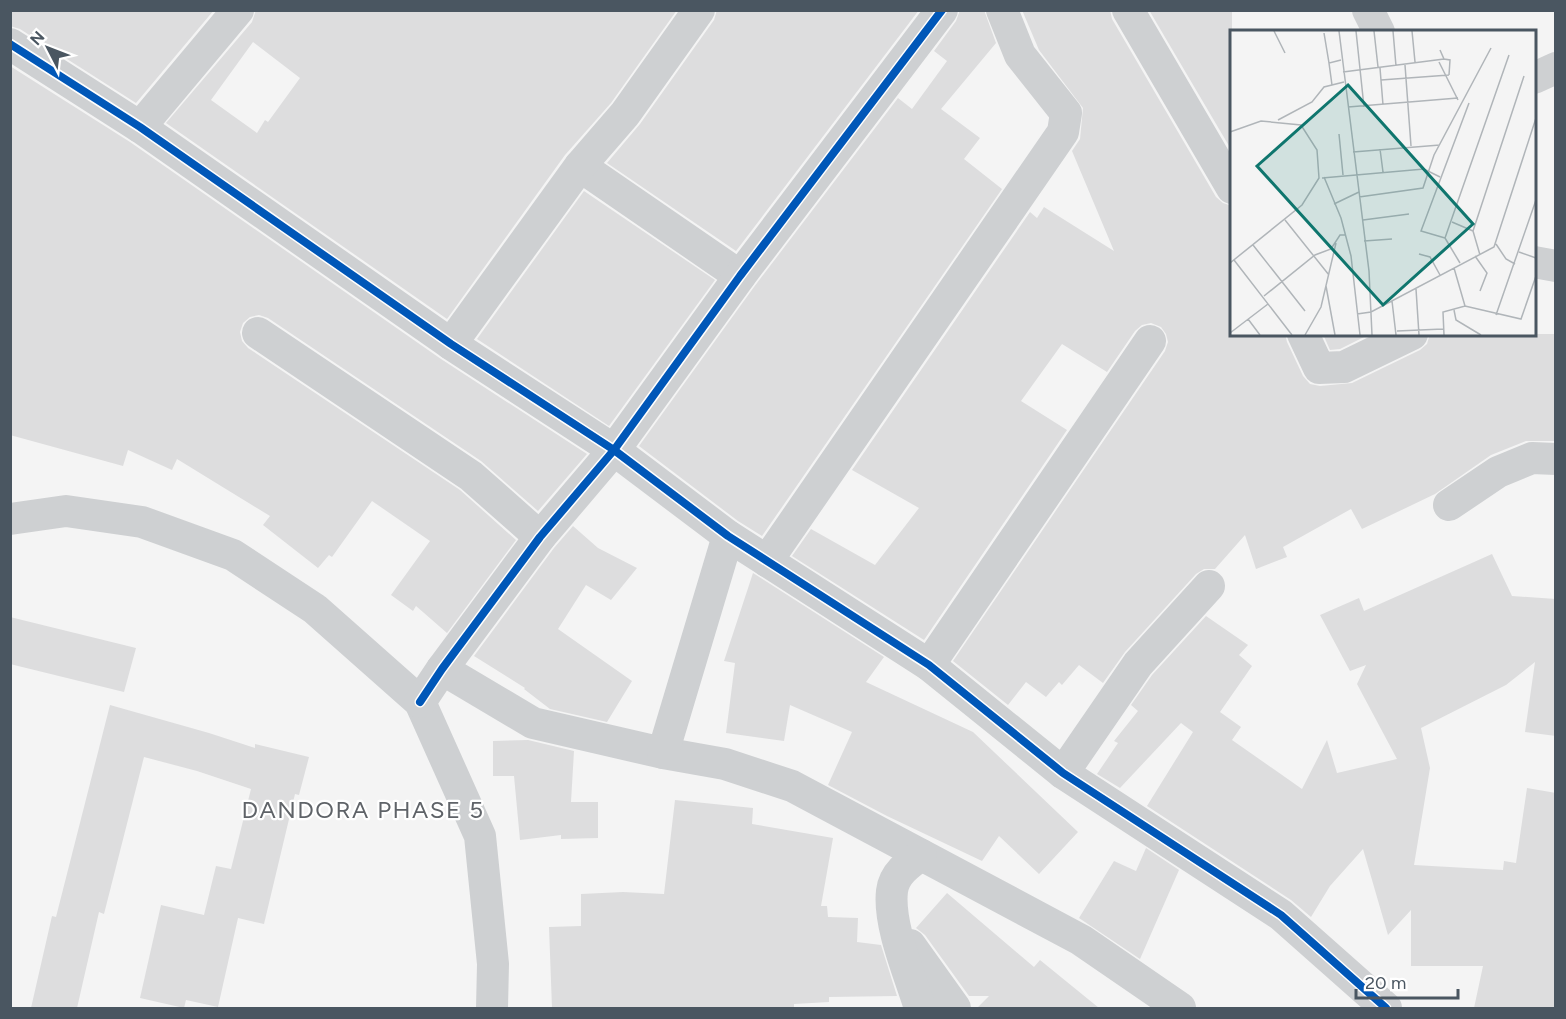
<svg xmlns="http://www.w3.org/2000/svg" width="1566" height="1019" viewBox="0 0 1566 1019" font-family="Figtree,sans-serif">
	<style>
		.building { fill: #ddddde; fill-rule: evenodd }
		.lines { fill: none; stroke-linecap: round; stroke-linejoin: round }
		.minor { stroke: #ced0d2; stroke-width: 32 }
		.cycleway-casing { stroke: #fff; stroke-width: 11 }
		.cycleway { stroke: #0057b8; stroke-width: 8 }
		.labels { text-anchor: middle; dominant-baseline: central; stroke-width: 4.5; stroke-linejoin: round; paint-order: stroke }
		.quarter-label { font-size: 24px; letter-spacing: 1.5px; fill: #5f6368; stroke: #fff }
		.inset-road { fill: none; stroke: #b0b5b9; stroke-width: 1.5 }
		.view { fill: #0f766e; fill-opacity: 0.15; stroke: #0f766e; stroke-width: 3 }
		.inset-edge { fill: none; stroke: #4a5661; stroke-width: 3 }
	</style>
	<rect width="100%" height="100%" fill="#f4f4f4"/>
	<g class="building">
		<polygon points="10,10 214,10 136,103 20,29 10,26"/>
		<path d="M256 10H677L611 103 565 155 447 319 166 123 252 22ZM253 42 300 78 268 122 265 120 257 133 211 100Z"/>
		<polygon points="717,10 919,10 736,251 607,163 640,124 714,20"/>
		<polygon points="960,10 984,10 996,43 941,109 980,138 964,159 1002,189 762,536 738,521 639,446 754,287 898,98 912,109 947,61 934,51 956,21"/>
		<polygon points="1022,10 1110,10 1112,19 1216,197 1223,203 1232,206 1232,334 1285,334 1287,342 1303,376 1310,384 1320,386 1352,383 1420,350 1427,344 1430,334 1556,334 1556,441 1526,441 1491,455 1435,494 1362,529 1351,509 1283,547 1287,557 1256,569 1245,535 1215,569 1204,569 1196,574 1125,652 1103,683 1079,665 1062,685 1059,682 1046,697 1026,682 1008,705 953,661 1165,351 1168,342 1166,334 1161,327 1151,323 1142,325 1135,331 1107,372 1062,344 1021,401 1067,430 924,640 792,556 811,529 875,565 919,508 852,470 1030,212 1037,218 1044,207 1114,251 1072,151 1080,139 1083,108 1039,50"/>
		<polygon points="1149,10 1232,10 1232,151"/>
		<polygon points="10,66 130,142 441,359 587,454 538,511 481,461 268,318 259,315 250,317 243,323 240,332 242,341 248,348 460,490 516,540 447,633 416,606 413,611 391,595 430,541 372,501 332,557 329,555 318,568 263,525 270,516 177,459 172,470 128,450 123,466 10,435"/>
		<polygon points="584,191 715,280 609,426 477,339"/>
		<polygon points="1323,334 1370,334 1340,349 1330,350"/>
		<polygon points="573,526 598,548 637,568 611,600 586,585 558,629 632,681 607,722 550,709 524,689 525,688 474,656 554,548"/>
		<polygon points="1492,554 1512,596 1556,599 1556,736 1525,732 1535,662 1506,685 1421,728 1430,768 1414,865 1503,870 1504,861 1516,863 1527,788 1556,793 1556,1008 1474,1008 1483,966 1411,966 1411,910 1388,935 1363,849 1330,886 1311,917 1291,900 1147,806 1193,732 1181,723 1120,788 1097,774 1118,743 1114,741 1138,711 1131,705 1152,675 1206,616 1248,645 1239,655 1252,666 1220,712 1241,727 1232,740 1302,789 1327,740 1337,773 1397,759 1357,684 1366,665 1350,671 1320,615 1359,598 1364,611"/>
		<polygon points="753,573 884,657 866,682 973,732 1078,832 1039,874 999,836 982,861 887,816 828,785 852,732 790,705 784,741 726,733 735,663 724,661"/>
		<polygon points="10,617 136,648 124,692 10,664"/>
		<polygon points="110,705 209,733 255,748 255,744 309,757 299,795 295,794 264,924 238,918 218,1007 186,1000 184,1008 140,998 161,905 204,915 216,866 231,869 251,789 197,771 144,757 104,914 99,912 77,1008 31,1008 52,916 56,917"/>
		<polygon points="528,740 574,751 571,802 598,802 598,838 561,839 561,835 520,840 514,776 493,776 493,741"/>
		<polygon points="675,800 753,808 752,824 833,838 821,906 827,906 828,917 858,918 857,942 881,945 897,996 829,997 829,1002 794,1004 794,1008 552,1008 549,927 581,926 581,894 623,892 664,894"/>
		<polygon points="1146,848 1179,870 1140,959 1079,918 1114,861 1136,871"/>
		<polygon points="947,893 1034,967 1040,960 1099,1008 977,1008 989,996 969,996 925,935 916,928"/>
	</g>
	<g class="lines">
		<g class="minor">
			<polyline points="1128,10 1232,188"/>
			<polyline points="1368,10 1379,32"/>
			<polyline points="10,44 140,127 451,344 614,450 728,536 929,665 1063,773 1281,915 1386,1008"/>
			<polyline points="1534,78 1556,68"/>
			<polyline points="140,127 238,10"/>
			<polyline points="580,166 740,276"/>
			<polyline points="1534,262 1556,266"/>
			<polyline points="258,333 471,476 540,537"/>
			<polyline points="1303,334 1319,368 1344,367 1412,334"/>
			<polyline points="451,344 580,166 625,114 699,10"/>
			<polyline points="1449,505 1498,472 1532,458 1556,459"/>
			<polyline points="10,519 66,511 142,522 233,555 315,609 420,702 480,836 493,964 492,1008"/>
			<polyline points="767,561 1063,132 1066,113 1020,55 1002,10"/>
			<polyline points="929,665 1150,341"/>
			<polyline points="442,669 533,723 663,753 725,764 792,786 1081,940 1180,1008"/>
			<polyline points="420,702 442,669 540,537 614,450 740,276 942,10"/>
			<polyline points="663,753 728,536"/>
			<polyline points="1063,773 1138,664 1209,586"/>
			<polyline points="910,945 955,1008"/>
			<path d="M920 1008C910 975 888 925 892 891 894 874 908 864 921 855"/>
		</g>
		<g class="cycleway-casing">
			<g id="cycleway">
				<polyline points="10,44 140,127 451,344 614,450 728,536 929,665 1063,773 1281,915 1386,1008"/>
				<polyline points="420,702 442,669 540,537 614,450 740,276 942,10"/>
			</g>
		</g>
		<use href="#cycleway" class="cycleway"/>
	</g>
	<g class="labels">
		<g class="quarter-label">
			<text x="363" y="809">DANDORA PHASE 5</text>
		</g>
	</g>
	<g transform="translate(1230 30)">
		<rect width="306" height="306" fill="#f4f4f4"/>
		<path class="inset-road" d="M44 1 55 23M109 1 139 241 142 305M126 1 134 77M144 1 148 37M163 1 166 36M182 1 185 32M94 3 99 33M210 20 214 29 220 30 219 45M209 32 228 70M175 35 181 116M150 38 153 75M113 42 214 29M151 50 219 45M102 55 99 33 111 30M118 77 228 68M48 90 82 72 94 57 114 52M0 102 31 91 71 95 87 120 89 148 72 175 0 233M109 104 113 145M150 119 153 142M123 122 210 115M94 147 111 188 121 226 130 305M92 148 194 139 210 147M129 167 193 158 204 125 261 18M104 174 129 162M55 190 99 245M133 190 179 184M222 192 243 201M215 208 279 25M215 208 191 201 239 73M215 208 230 233M134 211 162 209M266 214 276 229 285 234M23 215 75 281M289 222 306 228M189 224 200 227 210 245M250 225 243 201 294 46M245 226 257 243 250 261M4 230 62 305M224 238 235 276M96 256 105 305M186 259 189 305M34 266 85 225 101 219 110 205H116M162 271 166 305M224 280 226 290 251 305M127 284 141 282 264 217 306 88M266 285 306 170M18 289 30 305M167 301 213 299M0 303 38 274M75 305 91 277 106 213M214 305 213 282 235 276 291 289 306 246"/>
		<path class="view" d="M118 55 243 194 153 275 27 136Z"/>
		<rect width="306" height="306" class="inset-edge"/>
	</g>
	<rect width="1566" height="1019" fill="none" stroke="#4a5661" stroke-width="24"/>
	<g transform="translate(48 48) rotate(312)" stroke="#ffffff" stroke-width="4.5" paint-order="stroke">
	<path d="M0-4.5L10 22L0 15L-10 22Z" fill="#4a5661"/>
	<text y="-9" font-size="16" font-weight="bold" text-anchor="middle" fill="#4a5661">N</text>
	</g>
	<path d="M1356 989v9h102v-9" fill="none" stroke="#4a5661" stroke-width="3"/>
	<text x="1365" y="989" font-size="18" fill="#4a5661" stroke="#ffffff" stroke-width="4.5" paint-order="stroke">20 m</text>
</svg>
